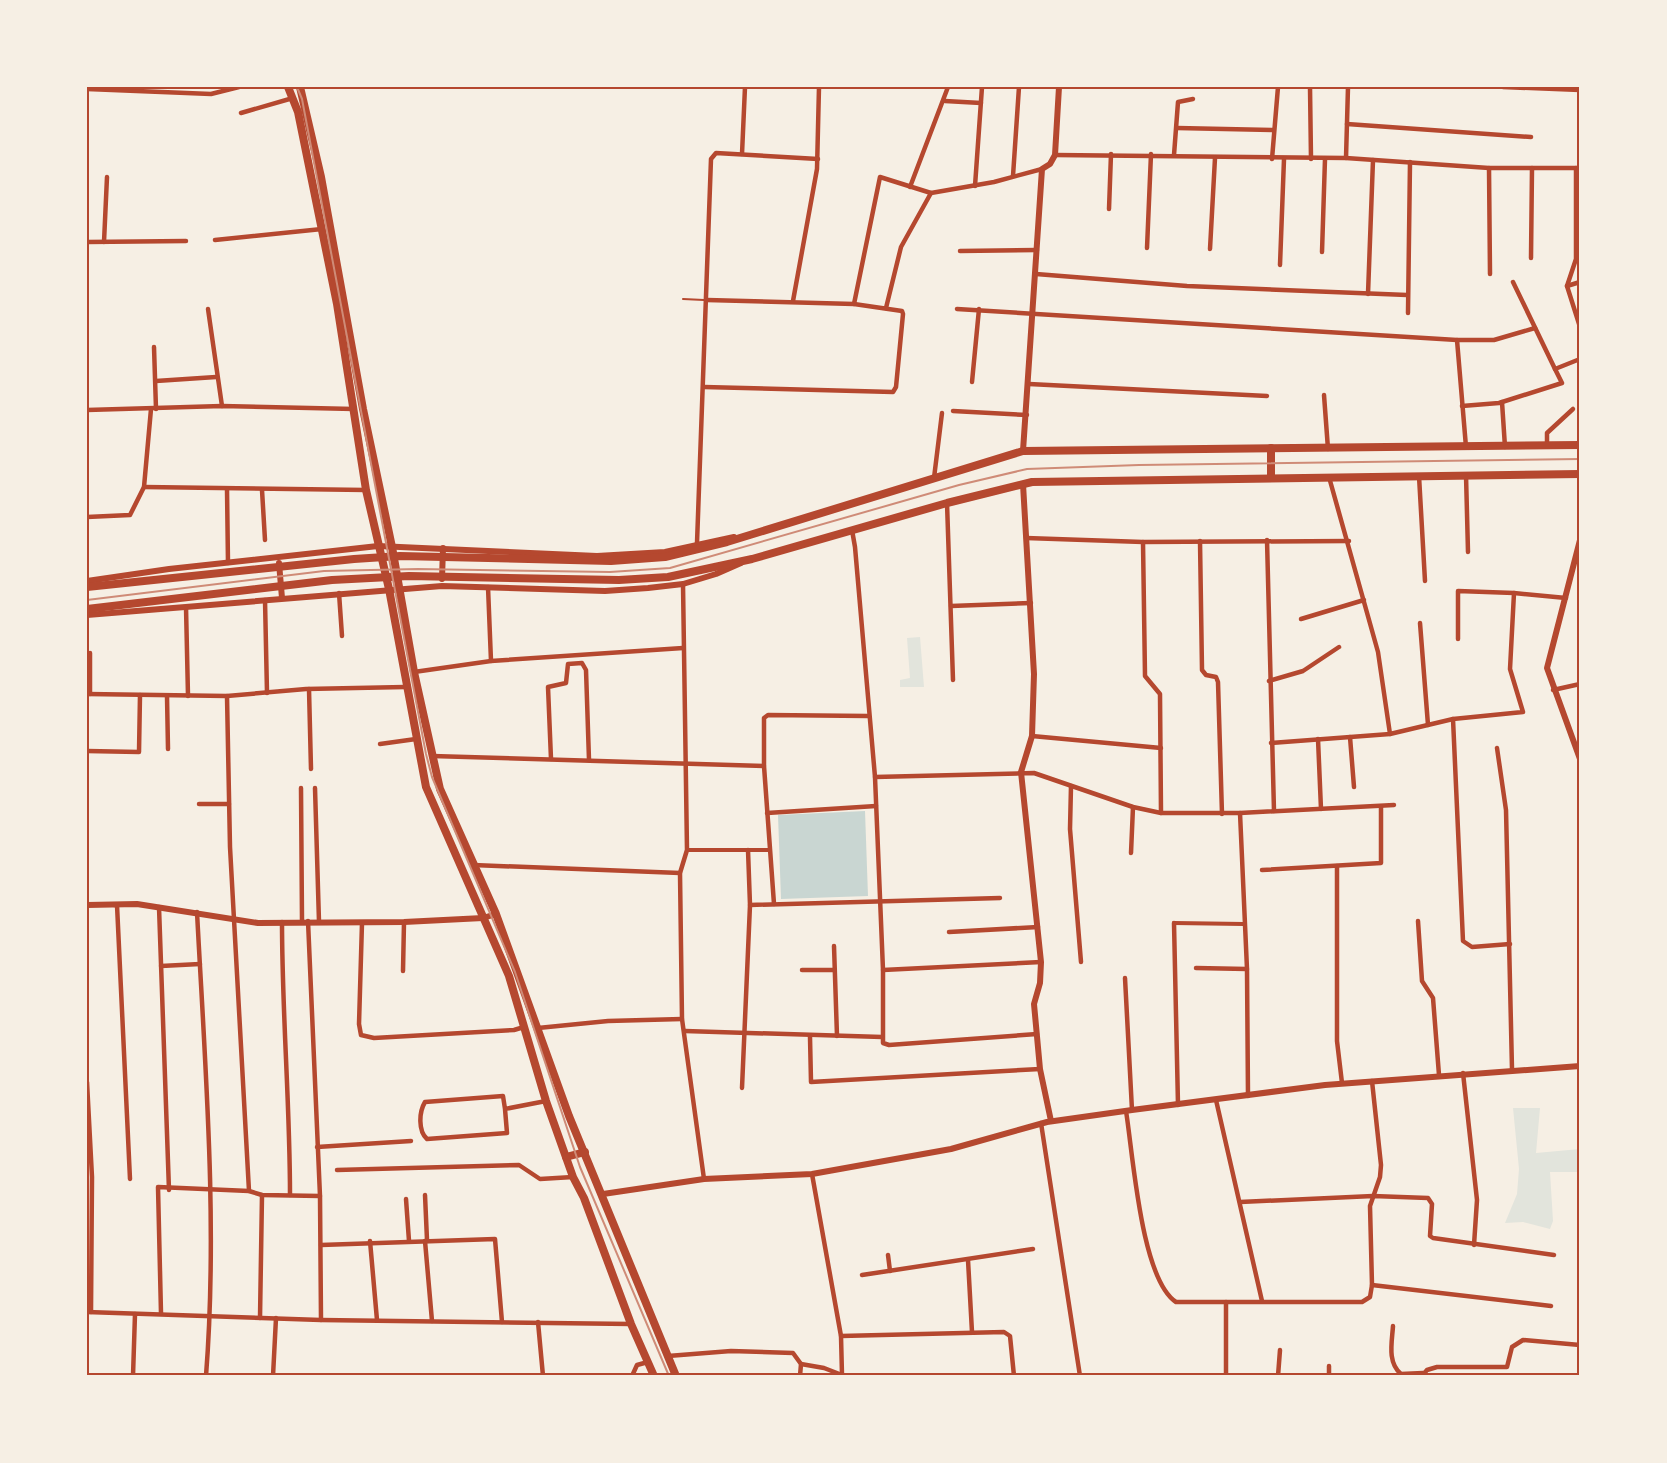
<svg xmlns="http://www.w3.org/2000/svg" width="1667" height="1463" viewBox="0 0 1667 1463" font-family="'Exo 2',sans-serif">
	<style>
		.green { fill: #e2e4dc }
		.water { fill: #c9d6d2 }
		.lines { fill: none; stroke-linecap: round; stroke-linejoin: round }
		.service { stroke: #b5482f; stroke-width: 2 }
		.pedestrian { stroke: #b5482f; stroke-width: 4 }
		.minor { stroke: #b5482f; stroke-width: 4.5 }
		.tertiary { stroke: #b5482f; stroke-width: 6 }
		.primary { stroke: #b5482f; stroke-width: 8 }
		.rail { stroke: #cf8b77; stroke-width: 2 }
		.neatline { fill: none; stroke: #b5482f; stroke-width: 2 }
	</style>
	<rect width="100%" height="100%" fill="#f6efe4"/>
	<g class="green">
		<polygon points="920,637 924,687 900,687 900,680 910,678 907,638"/>
		<polygon points="1513,1108 1540,1108 1536,1153 1580,1149 1580,1172 1550,1172 1553,1221 1550,1229 1523,1222 1505,1223 1517,1194 1519,1169"/>
	</g>
	<polygon class="water" points="865,811 868,896 781,899 778,815"/>
	<g class="lines">
		<polyline class="service" points="683,299 704,300"/>
		<g class="pedestrian">
			<polyline points="687,850 769,850"/>
			<polyline points="1174,923 1244,924"/>
		</g>
		<g class="minor">
			<polyline points="1310,87 1311,159"/>
			<polyline points="1503,87 1580,90"/>
			<polyline points="87,89 211,94 239,87"/>
			<polyline points="945,101 981,103"/>
			<polyline points="241,113 293,98"/>
			<polyline points="1347,124 1531,137"/>
			<polyline points="1177,128 1273,130"/>
			<polyline points="742,154 745,87"/>
			<polyline points="1055,155 1346,158 1489,168 1580,168"/>
			<polyline points="1174,155 1178,102 1193,99"/>
			<polyline points="1346,158 1348,87"/>
			<polyline points="1272,159 1278,87"/>
			<polyline points="1489,168 1490,274"/>
			<polyline points="1576,168 1576,259 1567,286 1580,327"/>
			<polyline points="1013,176 1019,87"/>
			<polyline points="975,186 982,87"/>
			<polyline points="910,187 948,87"/>
			<polyline points="1109,209 1111,154"/>
			<polyline points="215,240 322,229"/>
			<polyline points="87,242 186,241"/>
			<polyline points="104,242 107,177"/>
			<polyline points="1147,248 1151,154"/>
			<polyline points="1210,249 1215,158"/>
			<polyline points="960,251 1037,250"/>
			<polyline points="1322,252 1325,159"/>
			<polyline points="1531,258 1532,168"/>
			<polyline points="1280,265 1284,159"/>
			<polyline points="1036,274 1187,286 1407,295"/>
			<polyline points="1513,282 1555,369 1580,359"/>
			<polyline points="1567,286 1580,282"/>
			<polyline points="1368,294 1373,160"/>
			<polyline points="793,301 817,169 819,87"/>
			<polyline points="854,304 880,177 931,193 994,182 1042,169"/>
			<polyline points="886,308 901,247 931,193"/>
			<polyline points="208,309 222,406"/>
			<polyline points="957,309 1457,340 1494,340 1535,328"/>
			<polyline points="1408,313 1410,162"/>
			<polyline points="1457,340 1466,447"/>
			<polyline points="154,347 156,409"/>
			<polyline points="156,381 216,377"/>
			<polyline points="972,382 979,309"/>
			<polyline points="1029,384 1267,396"/>
			<polyline points="704,387 893,392 896,387 903,314 902,311 854,304 707,300"/>
			<polyline points="1324,395 1328,449"/>
			<polyline points="1502,402 1505,447"/>
			<polyline points="1462,406 1499,403 1562,383 1555,369"/>
			<polyline points="87,410 222,406 354,409"/>
			<polyline points="953,411 1027,415"/>
			<polyline points="1547,446 1547,433 1573,409"/>
			<polyline points="1466,475 1468,552"/>
			<polyline points="1419,476 1425,581"/>
			<polyline points="934,478 942,413"/>
			<polyline points="144,487 366,490"/>
			<polyline points="227,489 228,563"/>
			<polyline points="262,490 265,540"/>
			<polyline points="947,503 953,680"/>
			<polyline points="87,517 130,515 144,487 151,409"/>
			<polyline points="852,530 855,547 875,777 883,970 883,1043 889,1045 1037,1034"/>
			<polyline points="1026,538 1143,542 1349,541"/>
			<polyline points="1267,540 1274,811"/>
			<polyline points="1200,541 1202,670 1206,675 1216,677 1218,682 1222,814"/>
			<polyline points="1143,542 1145,676 1160,694 1161,813"/>
			<polyline points="697,543 711,159 716,153 818,159"/>
			<polyline points="683,584 687,850 680,873 682,1019 704,1179"/>
			<polyline points="488,587 491,661"/>
			<polyline points="339,593 342,636"/>
			<polyline points="265,600 267,693"/>
			<polyline points="951,606 1031,603"/>
			<polyline points="186,607 188,696"/>
			<polyline points="1301,619 1364,600"/>
			<polyline points="1420,623 1428,725"/>
			<polyline points="1458,639 1458,591 1514,593"/>
			<polyline points="90,653 90,694"/>
			<polyline points="414,672 491,661 683,648"/>
			<polyline points="1269,681 1303,671 1339,647"/>
			<polyline points="309,689 311,769"/>
			<polyline points="1553,690 1580,684"/>
			<polyline points="87,694 227,696 306,689 405,687"/>
			<polyline points="167,696 168,749"/>
			<polyline points="227,696 230,847 249,1191"/>
			<polyline points="1453,719 1463,941 1472,947 1510,944"/>
			<polyline points="1390,734 1453,719 1523,712 1510,669 1514,593 1566,598"/>
			<polyline points="1032,736 1161,748"/>
			<polyline points="1350,737 1354,787"/>
			<polyline points="1318,739 1321,809"/>
			<polyline points="1271,743 1390,734 1378,652 1329,477"/>
			<polyline points="380,744 416,739"/>
			<polyline points="1497,748 1506,810 1512,1069"/>
			<polyline points="87,751 139,752 140,695"/>
			<polyline points="432,756 764,766"/>
			<polyline points="551,759 548,687 566,683 568,664 582,663 586,670 589,760"/>
			<polyline points="875,777 1034,773 1133,807 1161,813 1240,813 1394,805"/>
			<polyline points="1071,786 1070,829 1081,962"/>
			<polyline points="301,788 302,921"/>
			<polyline points="315,788 319,922"/>
			<polyline points="199,804 229,804"/>
			<polyline points="767,813 876,806"/>
			<polyline points="1240,813 1247,969 1248,1096"/>
			<polyline points="1131,853 1133,807"/>
			<polyline points="473,865 680,873"/>
			<polyline points="1337,866 1337,1041 1342,1083"/>
			<polyline points="1262,870 1381,863 1381,807"/>
			<polyline points="774,904 764,766 764,718 768,715 868,716"/>
			<polyline points="114,905 117,905 130,1179"/>
			<polyline points="750,905 1000,898"/>
			<polyline points="159,907 169,1190"/>
			<path d="M197 912C205 1065 218 1223 206 1376"/>
			<polyline points="308,921 320,1196 321,1320"/>
			<polyline points="1418,921 1422,981 1433,998 1439,1075"/>
			<path d="M282 922C282 1014 290 1104 290 1195"/>
			<polyline points="362,923 359,1024 361,1035 374,1038 514,1030 524,1027"/>
			<polyline points="1174,923 1178,1105"/>
			<polyline points="949,932 1038,927"/>
			<polyline points="834,946 837,1036"/>
			<polyline points="161,966 200,964"/>
			<polyline points="1196,968 1247,969"/>
			<polyline points="802,970 834,970"/>
			<polyline points="883,970 1041,962"/>
			<polyline points="403,971 404,922"/>
			<polyline points="1125,978 1132,1110"/>
			<polyline points="538,1028 608,1021 682,1019"/>
			<polyline points="685,1031 882,1037"/>
			<polyline points="810,1037 811,1082 1040,1069"/>
			<polyline points="1463,1073 1477,1200 1474,1245"/>
			<polyline points="87,1082 92,1177 91,1312"/>
			<polyline points="742,1088 750,905 748,850"/>
			<polyline points="1216,1100 1262,1301"/>
			<path d="M505 1109 507 1133 427 1139C418 1131 419 1112 425 1102L503 1096 505 1109 546 1101"/>
			<path d="M1126 1111C1133 1154 1141 1279 1176 1302H1362L1370 1297 1372 1285 1370 1206 1380 1177 1381 1165 1372 1081"/>
			<polyline points="1041,1123 1080,1376"/>
			<polyline points="317,1147 411,1141"/>
			<polyline points="337,1170 519,1165 540,1179 573,1177"/>
			<polyline points="812,1174 841,1336 842,1375"/>
			<polyline points="425,1195 427,1240"/>
			<polyline points="406,1199 409,1241"/>
			<polyline points="1240,1202 1373,1196 1428,1198 1432,1204 1430,1236 1433,1238 1554,1255"/>
			<polyline points="370,1241 377,1320"/>
			<polyline points="425,1241 432,1321"/>
			<polyline points="321,1245 495,1239 502,1322"/>
			<polyline points="888,1255 890,1271"/>
			<polyline points="968,1260 972,1332"/>
			<polyline points="862,1275 1033,1249"/>
			<polyline points="1372,1285 1551,1306"/>
			<polyline points="87,1312 321,1320 631,1324"/>
			<polyline points="161,1313 158,1187 249,1191 262,1195 320,1196"/>
			<polyline points="260,1318 262,1195"/>
			<polyline points="538,1322 543,1376"/>
			<path d="M1393 1326C1392 1342 1387 1362 1401 1374L1423 1373"/>
			<polyline points="841,1336 1004,1332 1010,1336 1014,1376"/>
			<polyline points="668,1356 731,1351 793,1353 801,1364 800,1376"/>
			<polyline points="801,1364 824,1368 842,1375"/>
			<polyline points="133,1376 135,1314"/>
			<polyline points="273,1376 276,1318"/>
			<polyline points="632,1376 637,1365 648,1362"/>
			<polyline points="1226,1376 1226,1302"/>
			<polyline points="1278,1376 1280,1350"/>
			<polyline points="1329,1376 1329,1366"/>
			<polyline points="1422,1376 1427,1370 1437,1367 1507,1367 1512,1347 1523,1340 1580,1345"/>
		</g>
		<g class="tertiary">
			<polyline points="1023,451 1042,169 1050,164 1055,155 1059,87"/>
			<polyline points="1023,484 1034,674 1032,736 1021,772 1041,962 1040,983 1034,1004 1040,1069 1051,1121"/>
			<polyline points="1580,540 1547,668 1580,759"/>
			<polyline points="279,563 282,598"/>
			<polyline points="442,579 443,548"/>
			<polyline points="87,581 169,569 378,546 597,556 665,552 734,537"/>
			<polyline points="87,615 442,586 605,591 648,588 683,584 716,574 741,563"/>
			<polyline points="87,905 137,904 258,923 404,922 483,918 496,914"/>
			<polyline points="603,1194 704,1179 812,1174 951,1149 1047,1122 1132,1110 1325,1085 1580,1066"/>
		</g>
		<g class="primary">
			<polyline points="288,87 298,112 337,304 366,490 389,589 426,787 509,976 546,1101 573,1177 584,1198 631,1324 654,1376"/>
			<polyline points="300,87 321,177 363,409 392,547 414,672 440,789 496,914 569,1116 676,1376"/>
			<polyline points="1271,478 1271,448"/>
			<polyline points="87,587 354,559 400,556 611,561 665,557 727,542 1023,451 1580,445"/>
			<polyline points="87,609 332,580 409,576 619,580 668,577 752,559 947,503 1032,482 1580,474"/>
			<polyline points="566,1157 585,1152"/>
		</g>
		<g class="rail">
			<polyline points="297,87 302,99 426,754 432,777 515,972 580,1167 669,1376"/>
			<polyline points="87,600 324,571 418,569 610,572 670,568 959,485 1027,469 1139,465 1580,459"/>
		</g>
	</g>
	<rect width="1667" height="1463" fill="none" stroke="#f6efe4" stroke-width="177"/>
	<rect x="88" y="88" width="1490" height="1286" class="neatline"/>
</svg>
